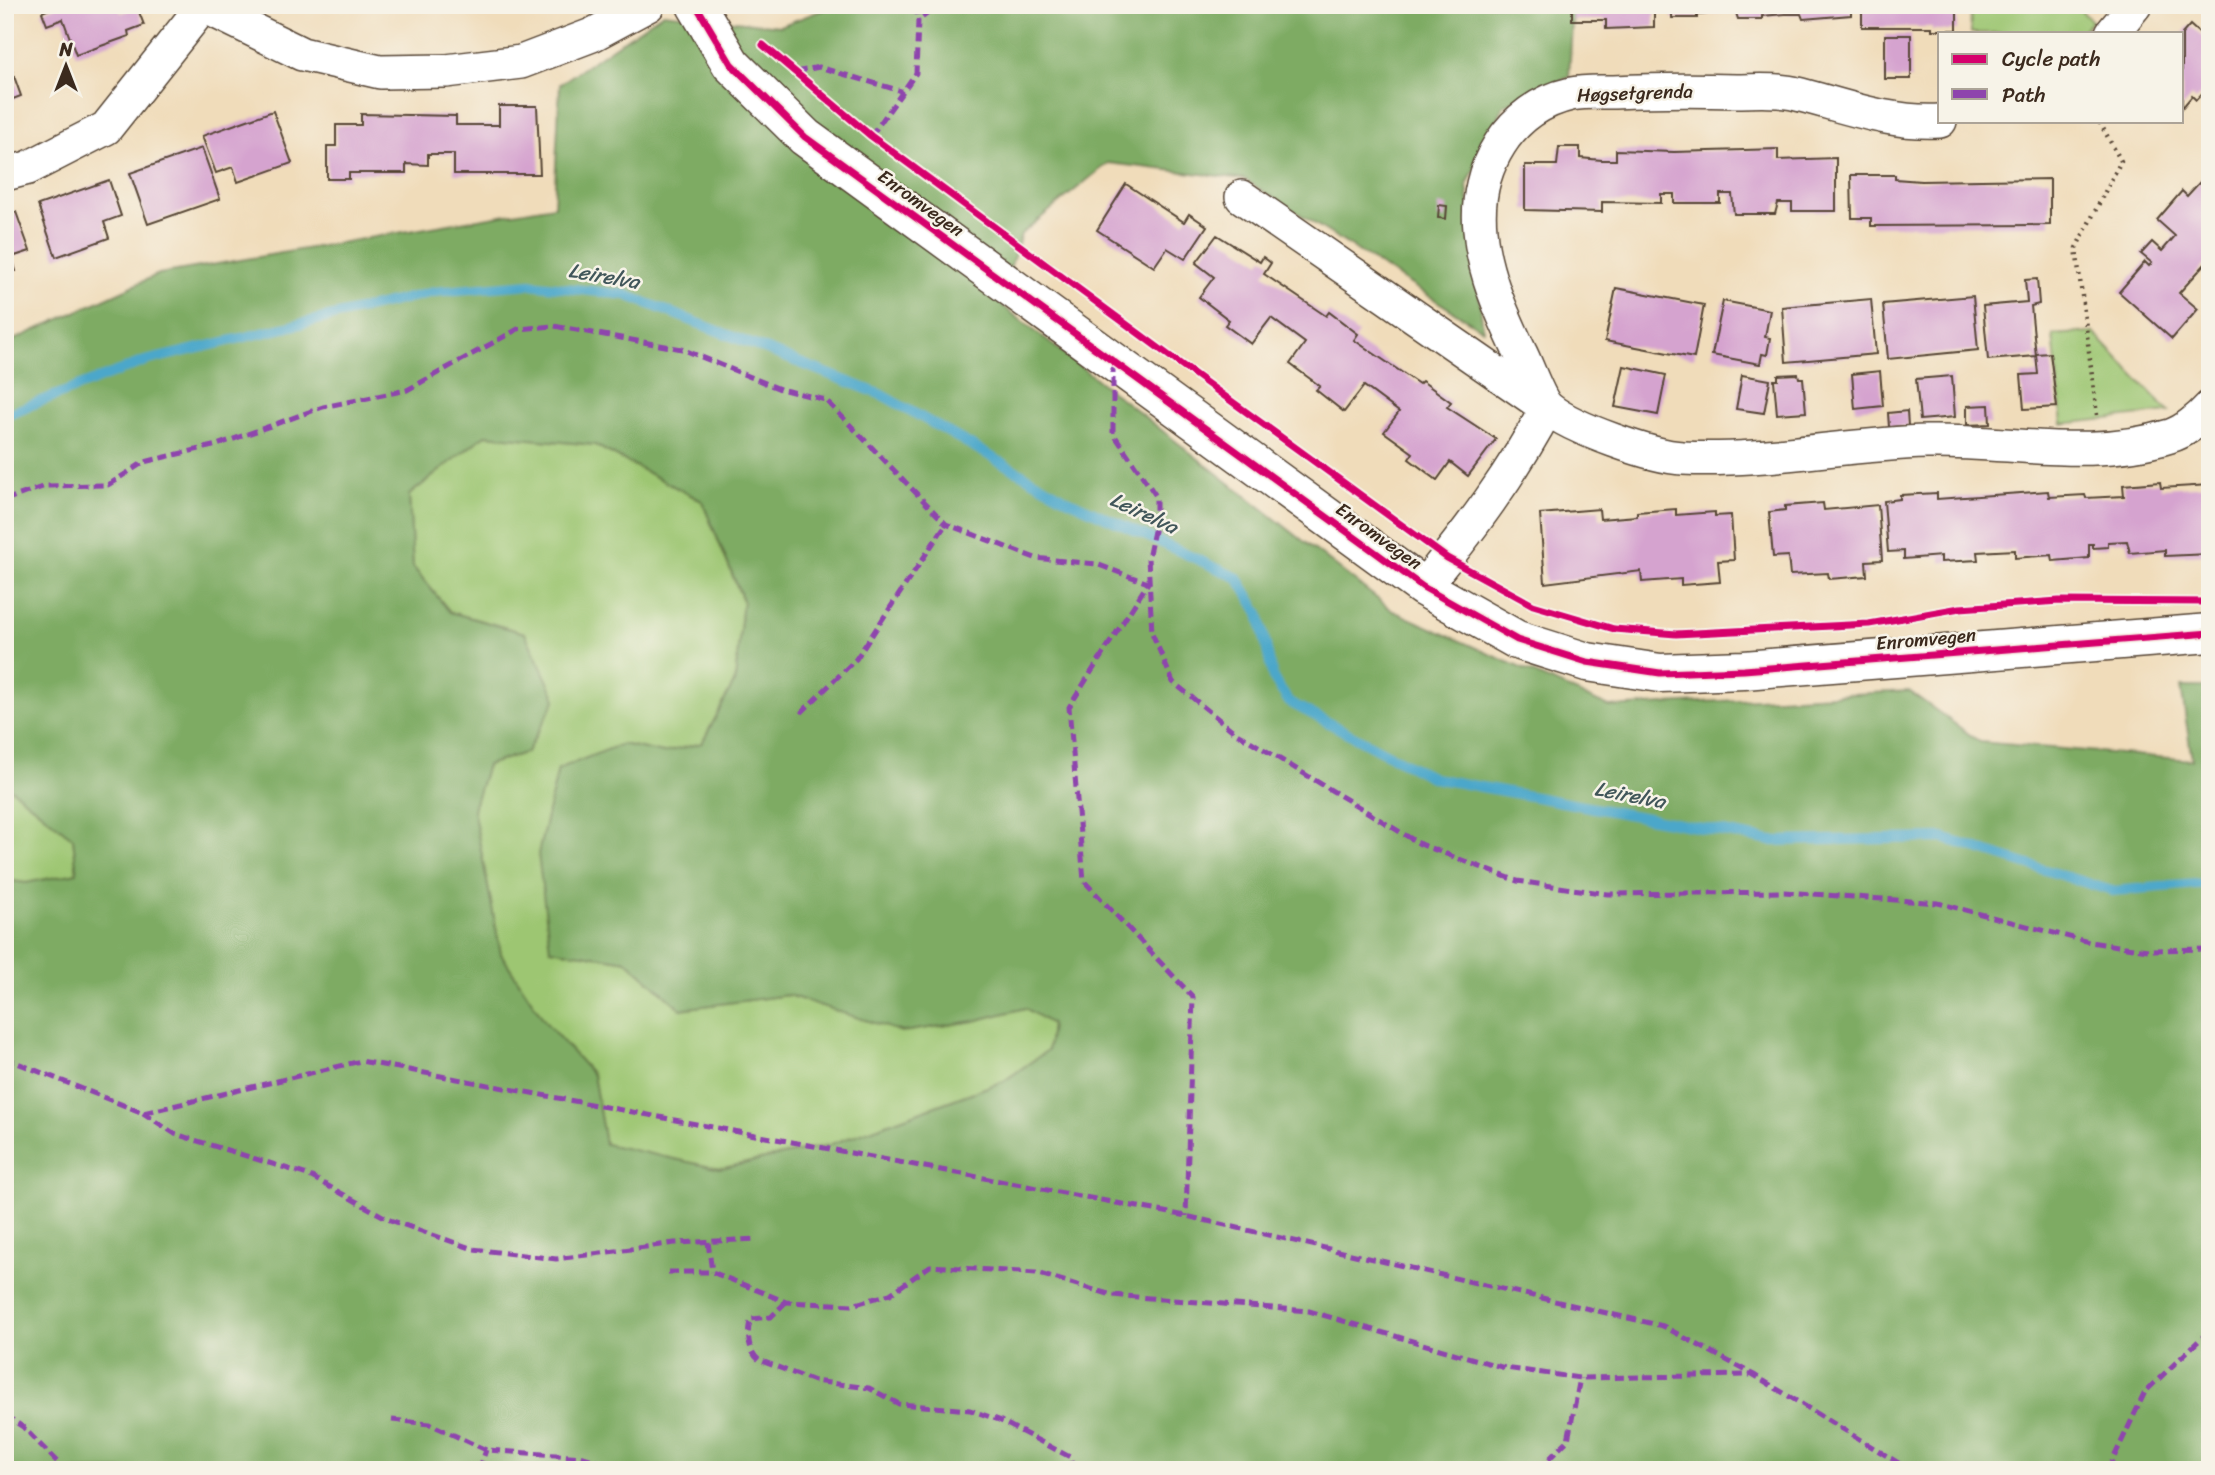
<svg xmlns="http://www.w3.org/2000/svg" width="2215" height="1475" viewBox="0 0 2215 1475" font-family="Sriracha,sans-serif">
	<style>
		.green { fill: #9dc672; stroke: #6c7848; stroke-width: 2 }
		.forest { fill: #7eab64; stroke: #5c6a41; stroke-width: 2; fill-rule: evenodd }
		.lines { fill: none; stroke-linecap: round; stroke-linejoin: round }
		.stream { stroke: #4ca7ca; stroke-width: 10 }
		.building { fill: #d5a3cf }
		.street-casing { stroke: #564535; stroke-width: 36 }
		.secondary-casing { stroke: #564535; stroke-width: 41 }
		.path { stroke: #564535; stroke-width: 4.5; stroke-dasharray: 2 5; stroke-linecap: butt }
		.street { stroke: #fff; stroke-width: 33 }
		.secondary { stroke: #fff; stroke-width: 38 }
		.quiet { stroke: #8e44ad; stroke-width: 5; stroke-dasharray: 10 5; stroke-linecap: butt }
		.cycleway-casing { stroke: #f7f3e8; stroke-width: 11 }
		.cycleway { stroke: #d6006c; stroke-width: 7 }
		.labels { text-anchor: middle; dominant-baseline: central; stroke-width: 5; stroke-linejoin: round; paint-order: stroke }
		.street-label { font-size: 19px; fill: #3b2a1e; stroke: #f7f3e8 }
		.water-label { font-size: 21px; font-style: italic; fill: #41565a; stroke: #f7f3e8 }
	</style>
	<rect width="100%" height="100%" fill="#f7f3e8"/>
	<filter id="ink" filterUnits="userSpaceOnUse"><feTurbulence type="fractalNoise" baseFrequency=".0143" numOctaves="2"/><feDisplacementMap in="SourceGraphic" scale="14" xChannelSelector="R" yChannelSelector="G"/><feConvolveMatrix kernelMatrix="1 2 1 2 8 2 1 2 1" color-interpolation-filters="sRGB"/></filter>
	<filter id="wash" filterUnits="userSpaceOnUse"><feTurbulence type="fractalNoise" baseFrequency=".00686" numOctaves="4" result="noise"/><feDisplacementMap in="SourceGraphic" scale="28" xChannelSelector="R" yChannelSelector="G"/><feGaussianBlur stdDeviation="1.57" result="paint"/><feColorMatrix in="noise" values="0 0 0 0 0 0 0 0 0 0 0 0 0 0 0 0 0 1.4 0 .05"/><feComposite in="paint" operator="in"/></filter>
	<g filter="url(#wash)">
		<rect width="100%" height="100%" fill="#f0dcba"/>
		<g class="green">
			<polygon points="1970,5 2075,5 2092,21 2080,33 1971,33"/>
			<polygon points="2093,332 2169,412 2062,424 2053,335"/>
			<polygon points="485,435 595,445 702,501 743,601 735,681 703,743 663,753 622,744 551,949 627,961 681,1009 788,995 902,1032 974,1021 1025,1008 1051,1024 1048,1050 1004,1081 829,1145 719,1169 605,1144 593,1075 546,1023 501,954 473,809 487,765 527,752 525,633 450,612 413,567 409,495"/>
			<polygon points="5,784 73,838 77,873 26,883 5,880"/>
		</g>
		<path class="forest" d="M836 5H1573L1569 77 1504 105 1467 185 1483 330 1244 179 1108 163 1021 234 999 303 1393 611 1609 707 1909 691 1980 742 2192 760 2181 687H2210V1470H5V880L26 883 77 873 73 838 5 784V344L159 274 554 206 560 84 663 13 780 26ZM485 435 595 445 702 501 743 600 735 681 702 743 663 753 622 744 558 769 538 854 550 949 627 961 681 1009 788 995 902 1032 974 1021 1025 1008 1051 1024 1048 1050 1004 1081 829 1145 720 1169 605 1144 593 1075 546 1023 501 954 473 809 487 765 527 752 556 699 525 633 450 612 413 567 409 495Z"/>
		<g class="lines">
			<polyline class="stream" points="5,415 145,361 434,292 530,284 626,295 882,395 1070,501 1238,578 1259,613 1273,678 1289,702 1433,778 1771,841 1943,838 2112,891 2210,883"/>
		</g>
		<g id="blocks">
			<g class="building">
				<polygon points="59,5 118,5 121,13 137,7 144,25 128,31 129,36 76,55 63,19 47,25 42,12"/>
				<polygon points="1572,5 1851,5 1851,15 1803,19 1801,14 1785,14 1762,16 1762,19 1738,19 1736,13 1720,13 1697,15 1697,18 1672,18 1672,13 1654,13 1654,27 1606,29 1606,20 1572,20"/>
				<polygon points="1862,5 1957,5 1957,30 1932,30 1932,27 1862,27"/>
				<polygon points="2190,25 2210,43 2210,85 2196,100 2192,96 2182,108 2182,34"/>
				<rect x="1885" y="35" width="26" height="44"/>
				<polygon points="5,51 21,96 5,102"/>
				<polygon points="499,106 537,106 540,174 454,174 454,154 428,154 428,165 406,164 406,173 349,173 349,179 327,179 327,146 336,146 336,125 361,125 361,114 456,116 456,125 499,125"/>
				<polygon points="273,111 292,163 238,182 233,167 216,173 202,136"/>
				<polygon points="1559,147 1580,147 1580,158 1602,160 1616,160 1616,150 1674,152 1778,149 1778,160 1836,158 1836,211 1792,211 1792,203 1778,203 1775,214 1734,214 1732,194 1720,194 1720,203 1674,203 1674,194 1661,194 1661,203 1602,202 1602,212 1525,210 1525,165 1557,165"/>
				<polygon points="202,148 220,199 148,224 130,173"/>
				<polygon points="2210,171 2210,267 2206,263 2179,293 2198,309 2172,339 2119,292 2145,262 2149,266 2152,263 2141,254 2152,242 2162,251 2175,236 2157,220 2182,191 2187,196"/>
				<polygon points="1851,175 1895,175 1895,179 1921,181 2050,179 2050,225 1871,226 1871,218 1852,218"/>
				<polygon points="109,180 121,216 104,222 109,238 56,257 38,205"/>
				<polygon points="1126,184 1184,222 1189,214 1207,226 1185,259 1167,248 1154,267 1097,230"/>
				<polygon points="1439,205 1447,206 1446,219 1438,218"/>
				<polygon points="16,212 30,251 12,257 16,271 5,274 5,215"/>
				<polygon points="1217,235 1260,262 1263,257 1271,263 1264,274 1326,316 1329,312 1358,334 1354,340 1419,384 1422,381 1451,402 1447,407 1496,439 1468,476 1450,462 1437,480 1409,459 1413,453 1384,432 1399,412 1364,386 1344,412 1316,390 1320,386 1290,364 1305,343 1271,318 1251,344 1225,325 1229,320 1199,297 1214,277 1196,263"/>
				<polygon points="2037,279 2039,304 2031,306 2036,356 1988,360 1983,306 2027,302 2025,280"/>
				<polygon points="1616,288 1704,305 1694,358 1605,341"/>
				<polygon points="1973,296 1978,350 1888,359 1883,304"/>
				<polygon points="1871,299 1876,354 1786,362 1782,307"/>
				<polygon points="1723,301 1770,310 1765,337 1770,338 1767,355 1762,354 1760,364 1712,355"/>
				<polygon points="2050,353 2057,407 2024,409 2021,375 2038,374 2036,354"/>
				<polygon points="1624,366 1666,375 1658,415 1615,407"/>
				<polygon points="1880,371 1883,406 1855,409 1852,374"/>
				<polygon points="1798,374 1799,378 1803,378 1806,412 1777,414 1774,380 1778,380 1778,375"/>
				<polygon points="1742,375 1770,380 1764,413 1736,409"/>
				<polygon points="1952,376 1955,417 1920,420 1916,379"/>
				<polygon points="1989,405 1990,424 1967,425 1967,406"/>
				<polygon points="1907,411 1908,426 1889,427 1888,413"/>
				<polygon points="2160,482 2161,488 2210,485 2210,554 2165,556 2165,550 2130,553 2127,541 2108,542 2108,547 2093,548 2093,544 2089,544 2089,558 2053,561 2052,555 2015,558 2015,550 1977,552 1978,560 1941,562 1941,556 1904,559 1904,551 1888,552 1884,501 1900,499 1900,495 1937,493 1937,499 2048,491 2049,497 2085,495 2086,498 2124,496 2123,485"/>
				<polygon points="1823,503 1824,510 1878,505 1882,560 1866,561 1867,576 1829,579 1828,573 1790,575 1788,556 1773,557 1769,512 1785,510 1785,506"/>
				<polygon points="1599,509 1600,519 1637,516 1637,512 1676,509 1676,515 1715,512 1715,516 1731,515 1734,560 1718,561 1720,582 1681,585 1681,579 1642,582 1641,571 1545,583 1540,514"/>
			</g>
		</g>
	</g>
	<g filter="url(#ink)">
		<use href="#blocks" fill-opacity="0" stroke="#564535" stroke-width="2"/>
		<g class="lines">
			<g class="street-casing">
				<g id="street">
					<polyline points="202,5 302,54 380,72 446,71 521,62 592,35 648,5"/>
					<polyline points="2112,33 2135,5"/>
					<path d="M1940 121C1888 124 1843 105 1793 93 1775 89 1754 91 1736 91 1695 90 1655 90 1614 92 1600 92 1584 91 1571 94 1509 108 1474 168 1480 230 1483 272 1502 314 1520 352 1527 365 1539 401 1549 409 1572 428 1653 457 1683 458 1765 462 1846 444 1927 442 2007 440 2091 461 2170 436 2184 432 2200 418 2210 407"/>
					<polyline points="5,174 28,168 106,128 203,6"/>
					<path d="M1242 197 1547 408C1512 474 1470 530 1423 587"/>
				</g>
			</g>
			<g class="secondary-casing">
				<polyline id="secondary" points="696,5 731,64 805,137 1423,587 1517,640 1587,662 1660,673 1744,670 2210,633"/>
			</g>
			<polyline class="path" points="2097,415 2076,248 2121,161 2099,121"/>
			<use href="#street" class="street"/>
			<use href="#secondary" class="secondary"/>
			<g class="quiet">
				<polyline points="916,5 918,21"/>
				<polyline points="796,72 819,67 901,91"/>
				<polyline points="871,136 916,73 918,21 938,5"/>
				<polyline points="1113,363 1113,433 1156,496 1156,522 1148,558 1152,633 1173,682 1232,730 1420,844 1517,881 1608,894 1784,892 1938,903 2089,942 2148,950 2210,949"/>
				<polyline points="5,500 45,486 108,485 144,462 217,445 323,407 407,390 518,329 554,326 682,349 780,389 826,400 946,524 1035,558 1096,564 1148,583 1069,707 1084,881 1193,997 1186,1216"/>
				<polyline points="801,713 856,659 946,524"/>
				<polyline points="5,1058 143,1113 361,1061 1186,1216 1663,1326 1754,1375 1910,1470"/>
				<polyline points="143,1113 175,1134 308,1175 390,1220 473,1249 556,1259 675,1243 756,1239"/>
				<polyline points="708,1242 712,1272"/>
				<polyline points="668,1272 712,1272 786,1302 852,1305 890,1294 930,1266 1036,1273 1112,1295 1309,1311 1505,1368 1580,1378 1750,1375"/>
				<path d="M786 1302 771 1317 751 1319C746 1332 748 1351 759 1360L814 1381 869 1388 899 1404 970 1410 999 1420 1070 1457 1073 1470"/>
				<polyline points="5,1415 23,1427 65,1470"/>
				<polyline points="392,1420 430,1424 486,1450 584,1457 622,1470"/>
				<polyline points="479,1470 486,1450"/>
				<polyline points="1538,1470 1568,1440 1580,1378"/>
				<polyline points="2108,1470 2145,1392 2210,1330"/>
			</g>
			<g class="cycleway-casing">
				<g id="cycleway">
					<polyline points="696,5 731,64 805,137 1423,587 1517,640 1587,662 1660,673 1744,670 2210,633"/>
					<polyline points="763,45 871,136 1179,363 1447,558 1533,605 1614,629 1676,634 1869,624 1960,608 2059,601 2210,602"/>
				</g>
			</g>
			<use href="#cycleway" class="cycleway"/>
		</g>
	</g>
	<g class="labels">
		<g class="street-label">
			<text transform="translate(1635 93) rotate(-2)">Høgsetgrenda</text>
			<text transform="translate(921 203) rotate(36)">Enromvegen</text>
			<text transform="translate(1379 536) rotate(36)">Enromvegen</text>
			<text transform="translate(1926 639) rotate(-5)">Enromvegen</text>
		</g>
		<g class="water-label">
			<text transform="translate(604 276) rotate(10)">Leirelva</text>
			<text transform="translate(1144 513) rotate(25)">Leirelva</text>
			<text transform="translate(1630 795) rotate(11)">Leirelva</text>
		</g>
	</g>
	<rect width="2215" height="1475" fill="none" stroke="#f7f3e8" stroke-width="28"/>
	<rect x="1938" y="32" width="245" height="91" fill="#f7f3e8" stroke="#aca397" stroke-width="2"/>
	<rect x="1952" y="54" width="35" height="10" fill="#d6006c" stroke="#aca397" stroke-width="2"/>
	<text x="2002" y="66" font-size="21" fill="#3b2a1e">Cycle path</text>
	<rect x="1952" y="89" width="35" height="10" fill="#8e44ad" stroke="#aca397" stroke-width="2"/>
	<text x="2002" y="102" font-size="21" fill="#3b2a1e">Path</text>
	<g transform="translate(66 66)" stroke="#f7f3e8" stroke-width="5" paint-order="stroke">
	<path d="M0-5L12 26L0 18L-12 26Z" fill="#3b2a1e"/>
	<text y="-10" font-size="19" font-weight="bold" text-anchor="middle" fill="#3b2a1e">N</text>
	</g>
</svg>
